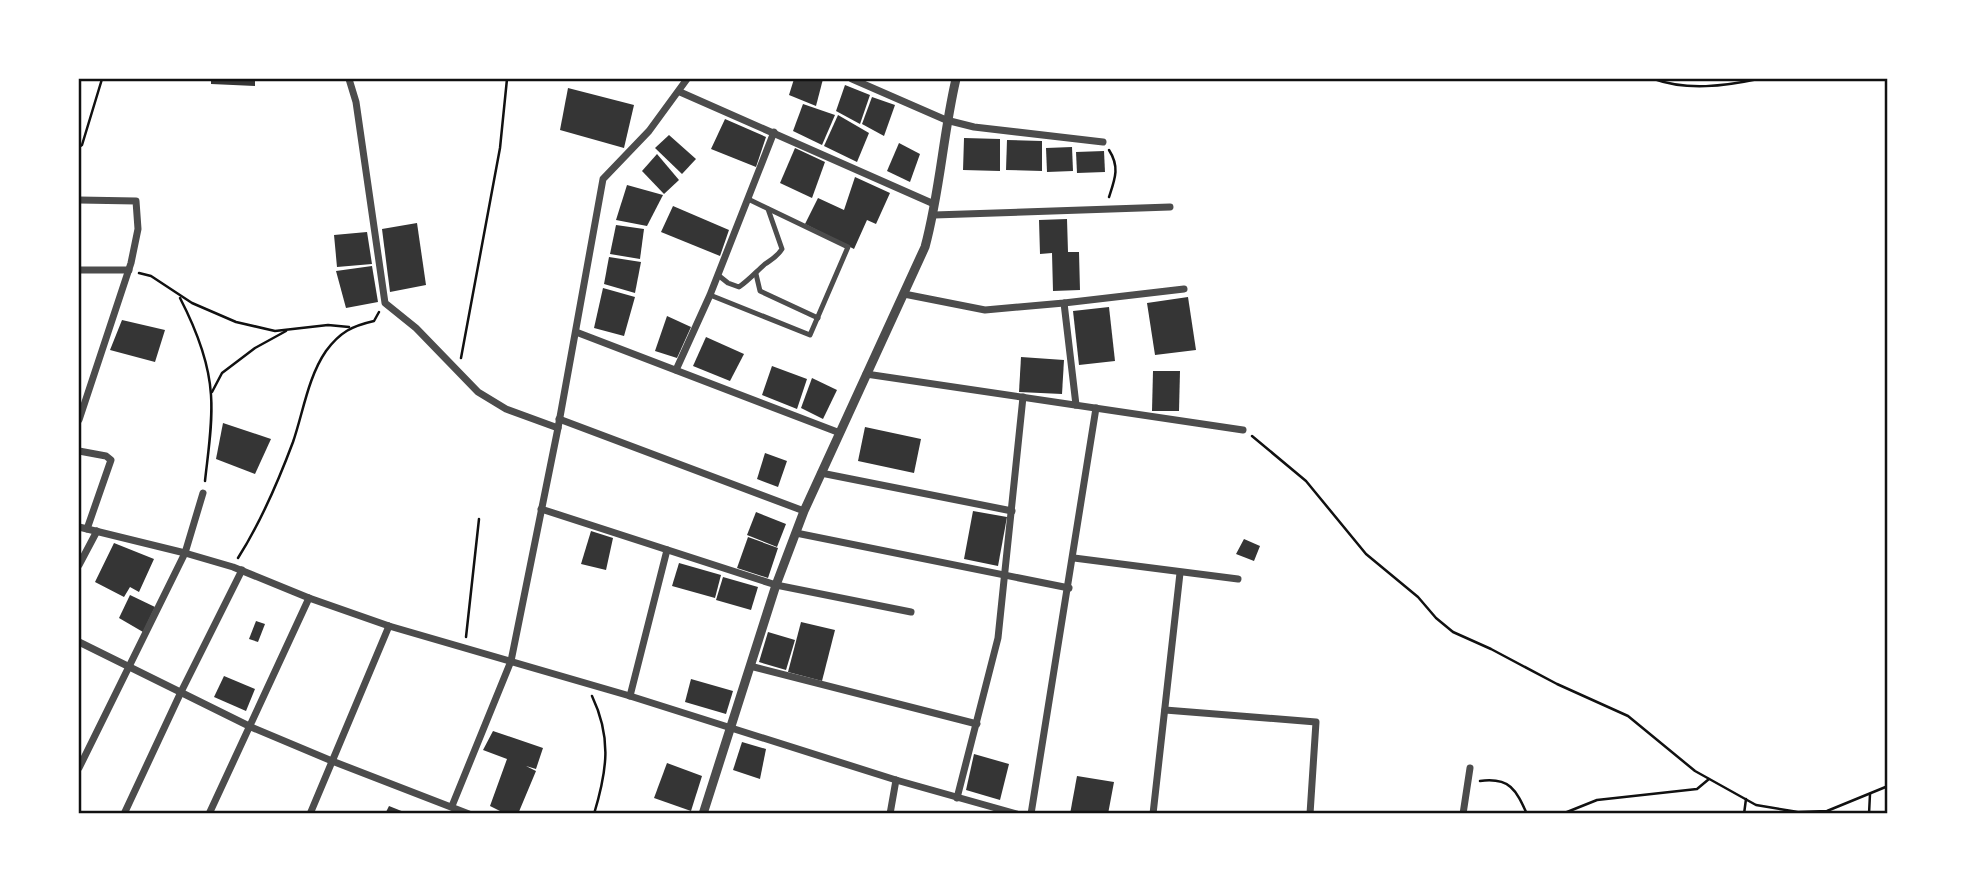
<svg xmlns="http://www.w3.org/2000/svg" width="1967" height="893" viewBox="0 0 1967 893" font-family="'Fira Sans Condensed',sans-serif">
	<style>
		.building { fill: #353535 }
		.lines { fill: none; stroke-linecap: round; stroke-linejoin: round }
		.path { stroke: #111; stroke-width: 2.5 }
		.pedestrian { stroke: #4c4c4c; stroke-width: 5 }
		.minor { stroke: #4c4c4c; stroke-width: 7 }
		.tertiary { stroke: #4c4c4c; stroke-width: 9 }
		.neatline { fill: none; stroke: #111; stroke-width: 2.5 }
	</style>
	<rect width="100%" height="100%" fill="#fff"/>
	<g class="building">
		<polygon points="211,79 255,79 255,86 211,84"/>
		<polygon points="794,79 823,79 816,106 789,95"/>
		<polygon points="845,85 870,95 860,124 836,111"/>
		<polygon points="568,88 634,105 624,148 560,130"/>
		<polygon points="872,97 895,105 884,136 862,124"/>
		<polygon points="803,104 835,115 822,145 793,131"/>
		<polygon points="838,115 869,133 857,162 824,146"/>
		<polygon points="725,119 766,137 756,167 711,149"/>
		<polygon points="669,135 696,159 682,174 655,148"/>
		<polygon points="964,138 1000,139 1000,171 963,170"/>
		<polygon points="1007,140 1042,141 1042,171 1006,170"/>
		<polygon points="899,143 920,154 910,182 887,171"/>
		<polygon points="1072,147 1073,171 1047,172 1046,148"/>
		<polygon points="795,148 825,162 812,198 780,183"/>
		<polygon points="1104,151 1105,172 1077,173 1076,152"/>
		<polygon points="657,154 679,180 664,194 642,171"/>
		<polygon points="855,177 890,193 876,224 867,220 854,249 805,224 818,198 844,210"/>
		<polygon points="627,185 663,195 647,226 616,220"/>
		<polygon points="673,206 729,230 720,256 661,232"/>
		<polygon points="1067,219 1068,252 1079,252 1080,290 1053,291 1052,253 1040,254 1039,220"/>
		<polygon points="417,223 426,285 390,292 382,229"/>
		<polygon points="616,225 644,229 640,259 610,254"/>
		<polygon points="367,232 372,264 337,267 334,235"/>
		<polygon points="609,257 641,262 635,293 604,284"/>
		<polygon points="372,266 378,302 346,308 336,271"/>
		<polygon points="603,288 635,297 624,336 594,328"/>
		<polygon points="1188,297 1196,350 1155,355 1147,303"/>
		<polygon points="1109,307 1115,361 1079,365 1073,311"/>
		<polygon points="667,316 691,327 677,358 655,351"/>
		<polygon points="122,320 165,330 155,362 110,350"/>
		<polygon points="706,337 744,354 730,381 693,366"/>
		<polygon points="1021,357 1064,360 1062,394 1019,392"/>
		<polygon points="772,366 807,379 797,409 762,395"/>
		<polygon points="1153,371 1180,371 1179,411 1152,411"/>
		<polygon points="812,378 837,390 823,419 801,408"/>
		<polygon points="223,423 271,439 255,474 216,459"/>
		<polygon points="865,427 921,439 914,473 858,461"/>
		<polygon points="765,453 787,461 778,487 757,479"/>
		<polygon points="973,511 1007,517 998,566 964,559"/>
		<polygon points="756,512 786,524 777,547 747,535"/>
		<polygon points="591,531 613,538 606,570 581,564"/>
		<polygon points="748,537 778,548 768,578 737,568"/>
		<polygon points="1244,539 1260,546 1254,561 1236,554"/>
		<polygon points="114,543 154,559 139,592 130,587 124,597 95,582"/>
		<polygon points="679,563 721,575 715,598 672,586"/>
		<polygon points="723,577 758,587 751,610 716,600"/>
		<polygon points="130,595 155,607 143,632 119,618"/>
		<polygon points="256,621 265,624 258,642 249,639"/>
		<polygon points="801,622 835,630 822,681 788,672"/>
		<polygon points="768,632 795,640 786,670 759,662"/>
		<polygon points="224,676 255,689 246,711 214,697"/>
		<polygon points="691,679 733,691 726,714 685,702"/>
		<polygon points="493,731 543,748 536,769 526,766 536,771 518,814 506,814 490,806 507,759 483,750"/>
		<polygon points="742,742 766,749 760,779 733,770"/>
		<polygon points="974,754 1009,764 1000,800 966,790"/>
		<polygon points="667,763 702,776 691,811 654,798"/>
		<polygon points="1077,776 1114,782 1108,814 1070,814"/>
		<polygon points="389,806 409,814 385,814"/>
	</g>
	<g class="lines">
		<g class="path">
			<path d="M1654 79C1687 91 1725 86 1758 79"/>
			<polyline points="79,147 82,145 102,79"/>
			<path d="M1109 197C1115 179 1120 167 1109 150"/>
			<polyline points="139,273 151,276 192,303 236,322 275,331 328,325 349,327"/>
			<path d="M180 298C195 327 209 361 211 395 213 423 208 453 205 481"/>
			<polyline points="461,358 500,148 507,79"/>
			<polyline points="212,392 222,373 255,348 286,331"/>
			<polyline points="1252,436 1306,481 1366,554 1418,597 1436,618 1453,632 1491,649 1557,684 1628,716 1695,771 1756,805 1798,812 1827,811 1888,786"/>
			<path d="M238 558C261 522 278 482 293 442 303 413 308 377 326 351 340 332 352 326 374 321L379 312"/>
			<polyline points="466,637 479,519"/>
			<path d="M592 696C612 738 607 771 594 814"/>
			<path d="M1480 781C1510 777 1516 790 1527 814"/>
			<polyline points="1562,814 1597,800 1697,789 1709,779"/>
			<polyline points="1744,814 1746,799"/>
			<polyline points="1869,814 1870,794"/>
		</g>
		<g class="pedestrian">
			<polyline points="756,274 760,291 818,318"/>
			<path d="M718 275 728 283 739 287C749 280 756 272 765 264 772 259 777 257 782 249L768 209"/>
			<polyline points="710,295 810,335 848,247 748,199"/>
		</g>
		<g class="minor">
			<polyline points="349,79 356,102 385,303 416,328 478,392 506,409 558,428"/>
			<polyline points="852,79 946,120 974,127 1103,142"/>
			<polyline points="680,92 934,204"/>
			<polyline points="79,200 136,201 138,229 131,263 79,420"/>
			<polyline points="934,215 1170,207"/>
			<polyline points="79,270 129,270"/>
			<polyline points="904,294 985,310 1064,303 1184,289"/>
			<polyline points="1064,303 1076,405"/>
			<polyline points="576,332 840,433"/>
			<polyline points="676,370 710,295 774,132"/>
			<polyline points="866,374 1243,430"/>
			<polyline points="559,419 804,511"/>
			<polyline points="79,451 106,456 111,460 87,529"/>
			<polyline points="821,473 1012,511"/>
			<polyline points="541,509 776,585 911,612"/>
			<polyline points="79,527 185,553 233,567 309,598 389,626 630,696 896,780 1017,814"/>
			<polyline points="796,533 1069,588"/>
			<polyline points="1074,558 1238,579"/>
			<polyline points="79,565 97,531"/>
			<polyline points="79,642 251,727 332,761 469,814"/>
			<polyline points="750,666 977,724"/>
			<polyline points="630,696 667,550"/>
			<polyline points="1165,710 1316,722 1310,814"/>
			<polyline points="79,768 185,553 203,493"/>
			<polyline points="957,798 998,638 1023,397"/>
			<polyline points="452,806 511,661 558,428 603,179 649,131 687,79"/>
			<polyline points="124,814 181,692 242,570"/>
			<polyline points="209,814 309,598"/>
			<polyline points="310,814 389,626"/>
			<polyline points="890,814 896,780"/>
			<polyline points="1031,814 1096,408"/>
			<polyline points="1153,814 1180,573"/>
			<polyline points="1463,814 1470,768"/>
		</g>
		<path class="tertiary" d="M703 814 776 585 804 511 925 247C940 192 943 134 956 79"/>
	</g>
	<rect width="1967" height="893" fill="none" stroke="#ffffff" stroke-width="161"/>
	<rect x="80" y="80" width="1806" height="732" class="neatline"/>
</svg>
